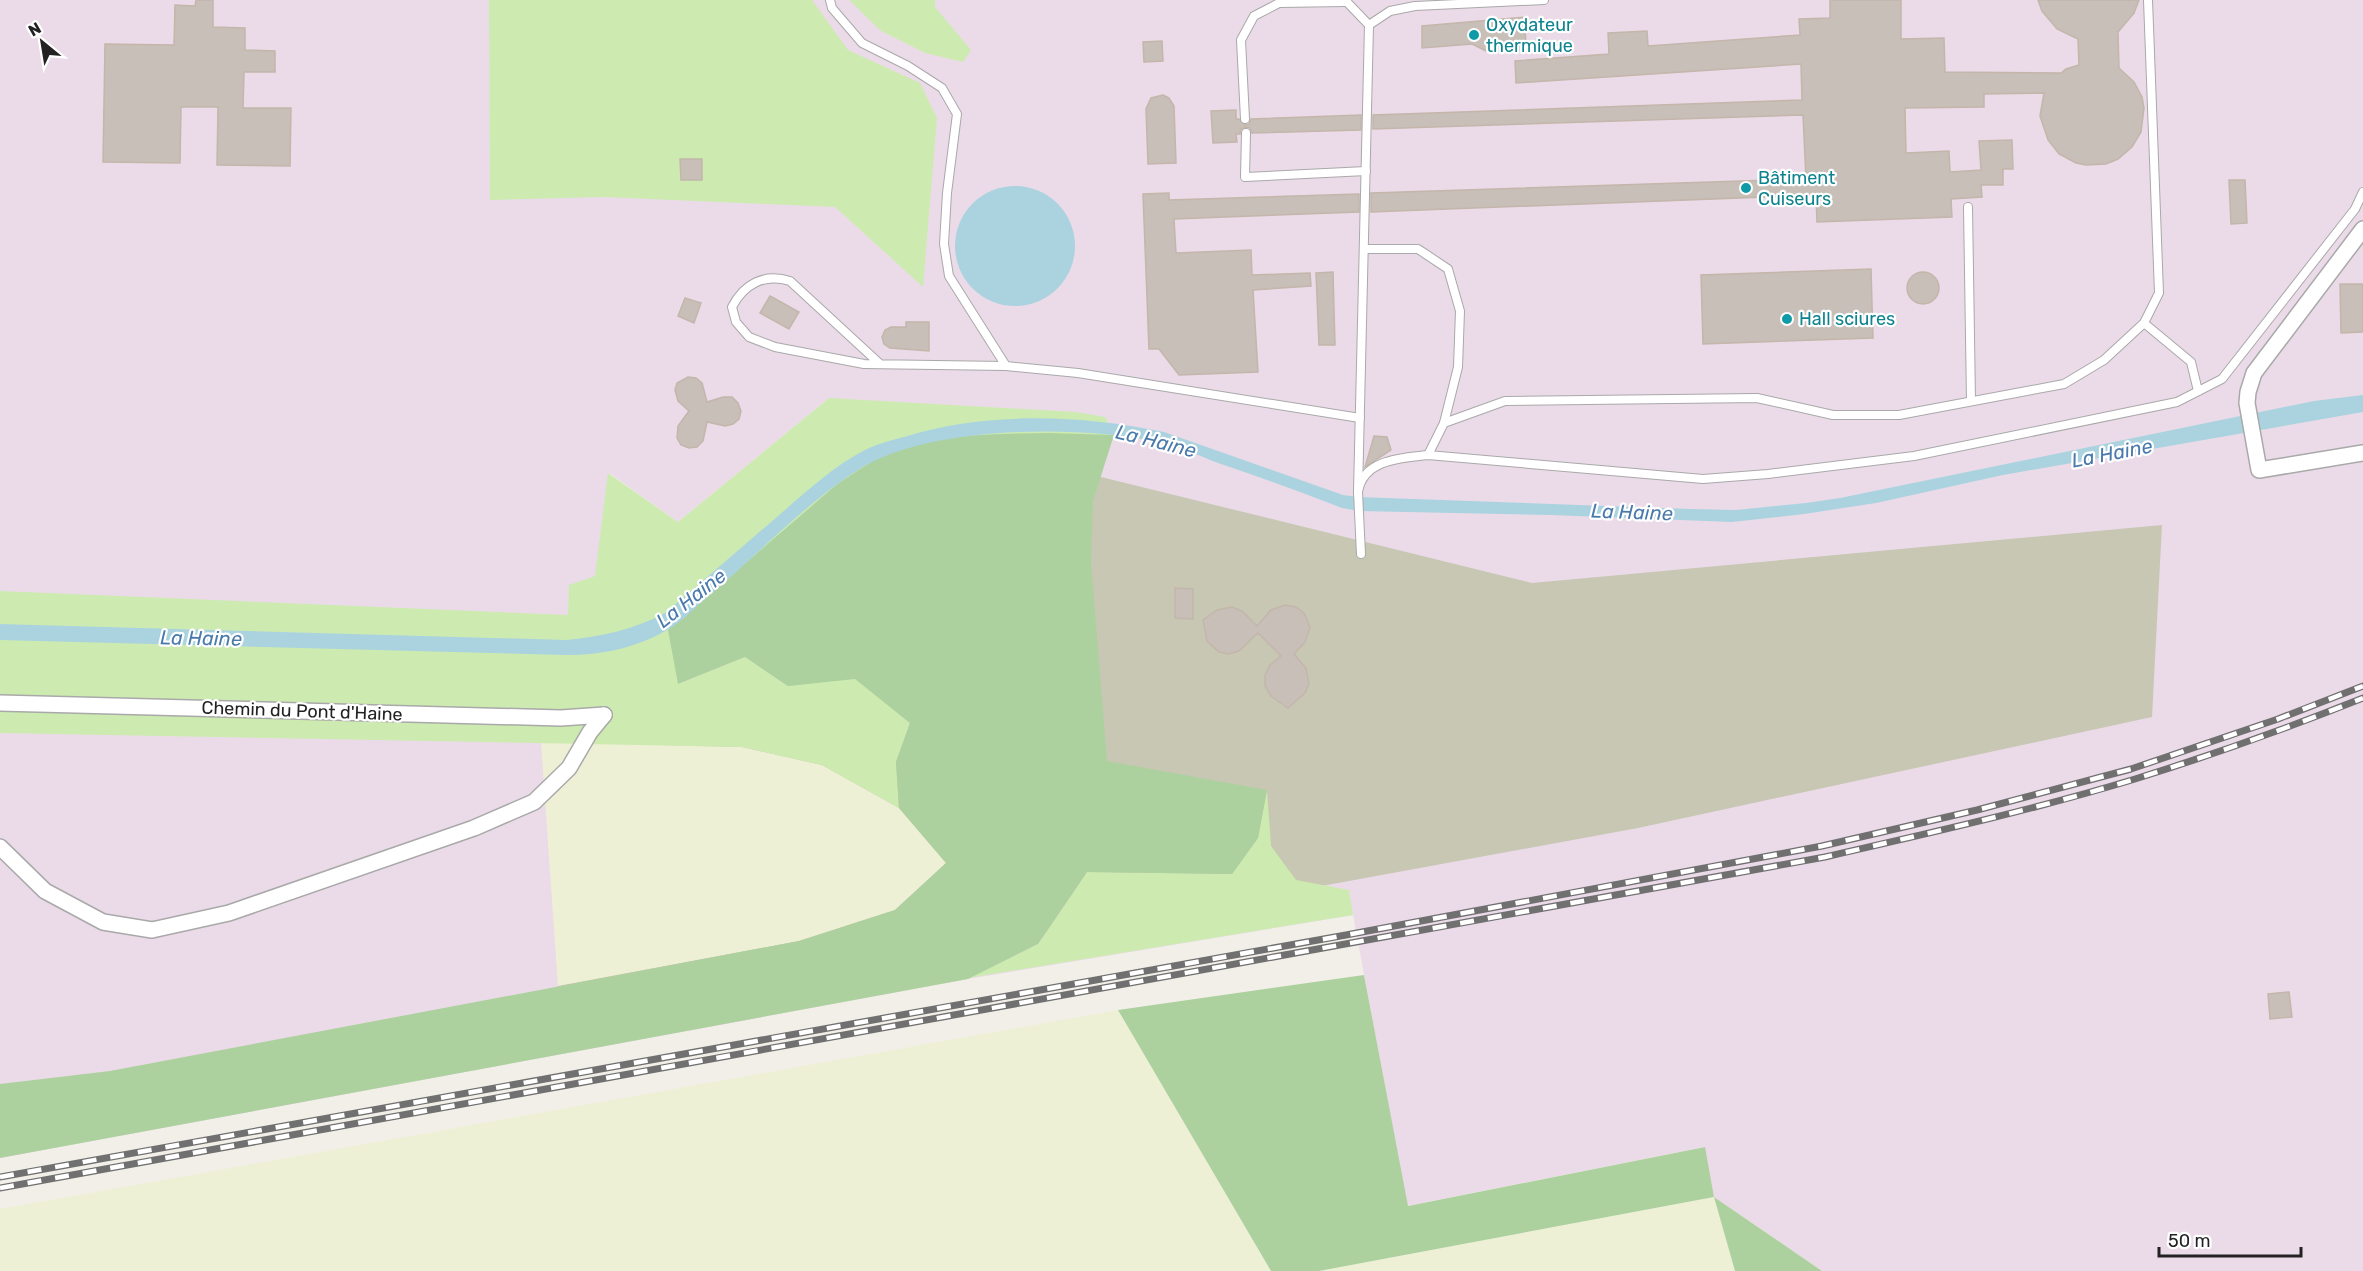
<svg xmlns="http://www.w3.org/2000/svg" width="2363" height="1271" viewBox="0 0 2363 1271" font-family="Rubik,sans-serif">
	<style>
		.industrial { fill: #ebdbe8; fill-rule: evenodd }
		.construction { fill: #c7c7b4 }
		.farmland { fill: #eef0d5 }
		.grass { fill: #cdebb0 }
		.forest { fill: #add19e }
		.water { fill: #aad3df }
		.building { fill: #c7bfb8; stroke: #c4b6ab; stroke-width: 1.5 }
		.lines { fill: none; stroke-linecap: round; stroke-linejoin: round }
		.lane-casing { stroke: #a9a9a9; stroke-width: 10 }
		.street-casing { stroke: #a9a9a9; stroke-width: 18 }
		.lane { stroke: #fff; stroke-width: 8 }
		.street { stroke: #fff; stroke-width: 15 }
		.rail-casing { stroke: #707070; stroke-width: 7 }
		.rail { stroke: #fff; stroke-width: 4.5; stroke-dasharray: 14; stroke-linecap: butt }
		.culture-dot { fill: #0f9aa8; stroke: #fff; stroke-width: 2 }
		.labels { text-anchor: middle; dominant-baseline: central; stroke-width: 4.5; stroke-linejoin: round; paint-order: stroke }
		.culture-label { font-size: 18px; fill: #0d838f; stroke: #fff; text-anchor: start }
		.street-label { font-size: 18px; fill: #222; stroke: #fff }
		.water-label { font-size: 20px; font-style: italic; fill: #4a7aab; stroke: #fff }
	</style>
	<rect width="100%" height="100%" fill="#f2efe9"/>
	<path class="industrial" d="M0 0H2363V1271H1822L1714 1197 1704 1147 1407 1206 1353 915 968 979 0 1158ZM829 398 678 684 609 473 678 522Z"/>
	<polygon class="construction" points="1040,462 1532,583 2162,525 2152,717 1638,828 543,1029 642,745"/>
	<g class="farmland">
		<polygon points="541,742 742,747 822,765 899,808 946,863 895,910 799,941 558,986"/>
		<polygon points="1118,1010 1271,1271 0,1271 0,1209"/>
		<polygon points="1714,1197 1735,1271 1319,1271"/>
	</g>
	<g class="grass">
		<polygon points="489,0 812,0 848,50 920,83 937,118 923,287 835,207 604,197 490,200"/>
		<polygon points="849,0 935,0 935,7 971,50 963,62 925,53 881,31"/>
		<polygon points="829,398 1076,412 1105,417 1114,435 957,437 889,453 678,684 745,657 788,686 855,678 910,723 896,762 899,808 822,765 742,747 0,733 0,591 568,615 569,585 595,576 608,473 678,522"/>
		<polygon points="1267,790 1271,846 1296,880 1349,890 1353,915 968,978 1038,944 1087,872 1232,874 1258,838"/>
	</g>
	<g class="forest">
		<path d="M1050 433 1114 435 1093 501 1091 562 1107 761 1267 790 1258 838 1232 874 1087 872 1038 944 968 979 0 1158V1084L110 1071 799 941 895 910 946 863 899 808 896 762 910 723 855 679 788 686 745 657 678 684 668 630 836 485C853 474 870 461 888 454 939 433 996 434 1050 433Z"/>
		<polygon points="1364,975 1408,1206 1705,1147 1714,1197 1822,1271 1735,1271 1714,1197 1319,1271 1271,1271 1118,1010"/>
	</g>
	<g class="water">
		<circle cx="1015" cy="246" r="60"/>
		<path d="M2363 395V412L2003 475 1876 503 1804 514 1732 522 1551 515 1359 511 1342 508C1301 492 1260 477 1218 463 1199 456 1179 446 1158 442 1079 425 932 425 861 468 808 501 757 555 709 596 695 607 682 622 667 630 636 648 602 655 567 655L0 640V624L567 640C602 636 633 630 665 613 703 581 741 548 778 516 805 493 833 466 865 450 877 444 891 440 904 437 987 411 1080 415 1164 432L1343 495 1358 497 1690 509 1736 510 1806 503 1840 498 2314 401Z"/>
	</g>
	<g class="building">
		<polygon points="196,0 213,0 213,27 245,28 245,50 275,51 275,72 244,72 243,108 291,108 290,166 217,165 218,107 181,107 180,163 103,162 105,44 174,45 175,5 195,6"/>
		<polygon points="1830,0 1901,0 1901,39 1944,38 1945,72 2061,73 2066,69 2079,65 2078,39 2057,29 2042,11 2038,0 2139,0 2134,13 2118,32 2119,68 2134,82 2142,97 2144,108 2141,132 2132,147 2118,159 2106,164 2086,165 2076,163 2059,154 2048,140 2040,116 2044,93 1984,94 1984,107 1905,108 1906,153 1949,151 1950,172 1981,170 1979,141 2012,140 2013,169 2003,169 2003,185 1981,185 1982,197 1951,199 1952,217 1817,222 1816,195 1371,212 1371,193 1806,179 1803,115 1373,129 1373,115 1802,100 1801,64 1516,83 1515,61 1609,54 1608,33 1647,31 1648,46 1800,35 1799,19 1830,18"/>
		<polygon points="1525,17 1526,50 1486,51 1472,44 1422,48 1422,26"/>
		<polygon points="1162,41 1163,61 1144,62 1143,42"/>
		<polygon points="1163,95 1169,98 1174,106 1176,163 1148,164 1146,109 1151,98"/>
		<polygon points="1236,110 1236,119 1239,119 1245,125 1249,124 1251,119 1361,115 1361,130 1252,133 1250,128 1246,127 1241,129 1240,134 1236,134 1237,142 1213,143 1211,111"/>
		<polygon points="680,159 702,159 702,180 681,180"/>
		<polygon points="2229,180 2245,180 2247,223 2231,224"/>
		<polygon points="1169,193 1169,200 1359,194 1359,212 1174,219 1176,253 1251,250 1252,275 1310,273 1311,286 1253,290 1258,372 1179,375 1159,349 1149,349 1143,194"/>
		<polygon points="1871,269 1873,338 1703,344 1701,275"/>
		<circle cx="1923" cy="288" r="16"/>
		<polygon points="1333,272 1335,345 1319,345 1316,273"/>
		<polygon points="2340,284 2363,284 2363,332 2341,333"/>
		<polygon points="770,296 799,312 789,329 760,313"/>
		<polygon points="685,298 701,303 694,323 678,316"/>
		<polygon points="906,322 929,322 929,351 890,348 884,344 882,337 885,330 891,327 906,327"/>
		<polygon points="688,377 696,378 702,383 707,402 723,397 732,397 738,403 741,411 739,419 733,424 725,426 707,422 703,441 697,447 689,448 681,445 677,438 678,426 689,411 678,401 675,390 677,383"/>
		<polygon points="1374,436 1387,437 1391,450 1365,467"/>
		<polygon points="1175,588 1193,589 1193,619 1175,618"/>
		<polygon points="1285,605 1296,607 1304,613 1310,627 1305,642 1294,654 1306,668 1309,684 1305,693 1288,708 1271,696 1265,686 1265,675 1270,665 1281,656 1258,633 1239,651 1229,654 1219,652 1207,641 1203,620 1217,610 1232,607 1242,611 1257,626 1271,610"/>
		<polygon points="2289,992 2292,1017 2270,1019 2268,994"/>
	</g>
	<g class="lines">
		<g class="lane-casing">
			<g id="lane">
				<polyline points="830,0 832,8 862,43 908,66 942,88 957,114 947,193 944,244 949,276 1006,366 1078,373 1360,418"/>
				<polyline points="1345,0 1369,25 1358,492 1361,554"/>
				<polyline points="1369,25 1390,11 1415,6 1544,0"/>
				<polyline points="1245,119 1241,40 1254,16 1279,3 1345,2"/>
				<polyline points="1246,133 1245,177 1366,171"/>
				<polyline points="1968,207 1971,401"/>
				<polyline points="1364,249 1418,249 1448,269 1460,311 1458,367 1444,423"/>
				<polyline points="2144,323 2191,362 2198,391"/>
				<path d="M880 364 790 281C764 273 744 284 732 307L736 322 749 337 775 347 864 364 1006 366"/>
				<polyline points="1428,455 1444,423 1505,401 1757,398 1833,415 1899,415 2064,384 2104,360 2144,323 2159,293 2148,0"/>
				<path d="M1358 492C1363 459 1402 458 1428 455L1703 479 1768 474 1914 456 2177 402 2222 379 2355 209 2363 192"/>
			</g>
		</g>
		<g class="street-casing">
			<g id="street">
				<polyline points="2363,229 2254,373 2248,392 2247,403 2259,470 2363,453"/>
				<polyline points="0,703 561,718 604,715"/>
				<polyline points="0,847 45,891 103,922 152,930 229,913 474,828 534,802 569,768 590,732 604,715"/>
			</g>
		</g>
		<use href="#lane" class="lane"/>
		<use href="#street" class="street"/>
		<g class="rail-casing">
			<g id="rail">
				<polyline points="0,1177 1346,935 1822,846 1977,810 2131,769 2278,719 2363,686"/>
				<path d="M0 1188 1825 857C1929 833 2033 810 2135 779 2212 755 2288 728 2363 698"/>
			</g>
		</g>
		<use href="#rail" class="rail"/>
	</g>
	<g class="culture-dot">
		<circle cx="1474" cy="35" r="6"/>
		<circle cx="1746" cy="188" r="6"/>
		<circle cx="1787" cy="319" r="6"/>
	</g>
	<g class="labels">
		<g class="culture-label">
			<text x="1486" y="25">Oxydateur<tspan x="1486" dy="21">thermique</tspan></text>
			<text x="1758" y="178">Bâtiment<tspan x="1758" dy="21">Cuiseurs</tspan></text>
			<text x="1799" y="319">Hall sciures</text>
		</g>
		<g class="street-label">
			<text transform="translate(302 711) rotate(2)">Chemin du Pont d'Haine</text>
		</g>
		<g class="water-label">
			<text transform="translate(1156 441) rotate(14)">La Haine</text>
			<text transform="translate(2112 453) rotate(-11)">La Haine</text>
			<text transform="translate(1632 512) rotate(2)">La Haine</text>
			<text transform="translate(691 598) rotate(-38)">La Haine</text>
			<text transform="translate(201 638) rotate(1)">La Haine</text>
		</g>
	</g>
	<g transform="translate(42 42) rotate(330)" stroke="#ffffff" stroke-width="4.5" paint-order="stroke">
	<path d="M0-4.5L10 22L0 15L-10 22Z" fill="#222222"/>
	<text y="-9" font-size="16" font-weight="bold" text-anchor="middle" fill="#222222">N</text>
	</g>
	<path d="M2159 1247v9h142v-9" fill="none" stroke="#222222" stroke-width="3"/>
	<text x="2168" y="1247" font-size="18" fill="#222222" stroke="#ffffff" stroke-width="4.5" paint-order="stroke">50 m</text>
</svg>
